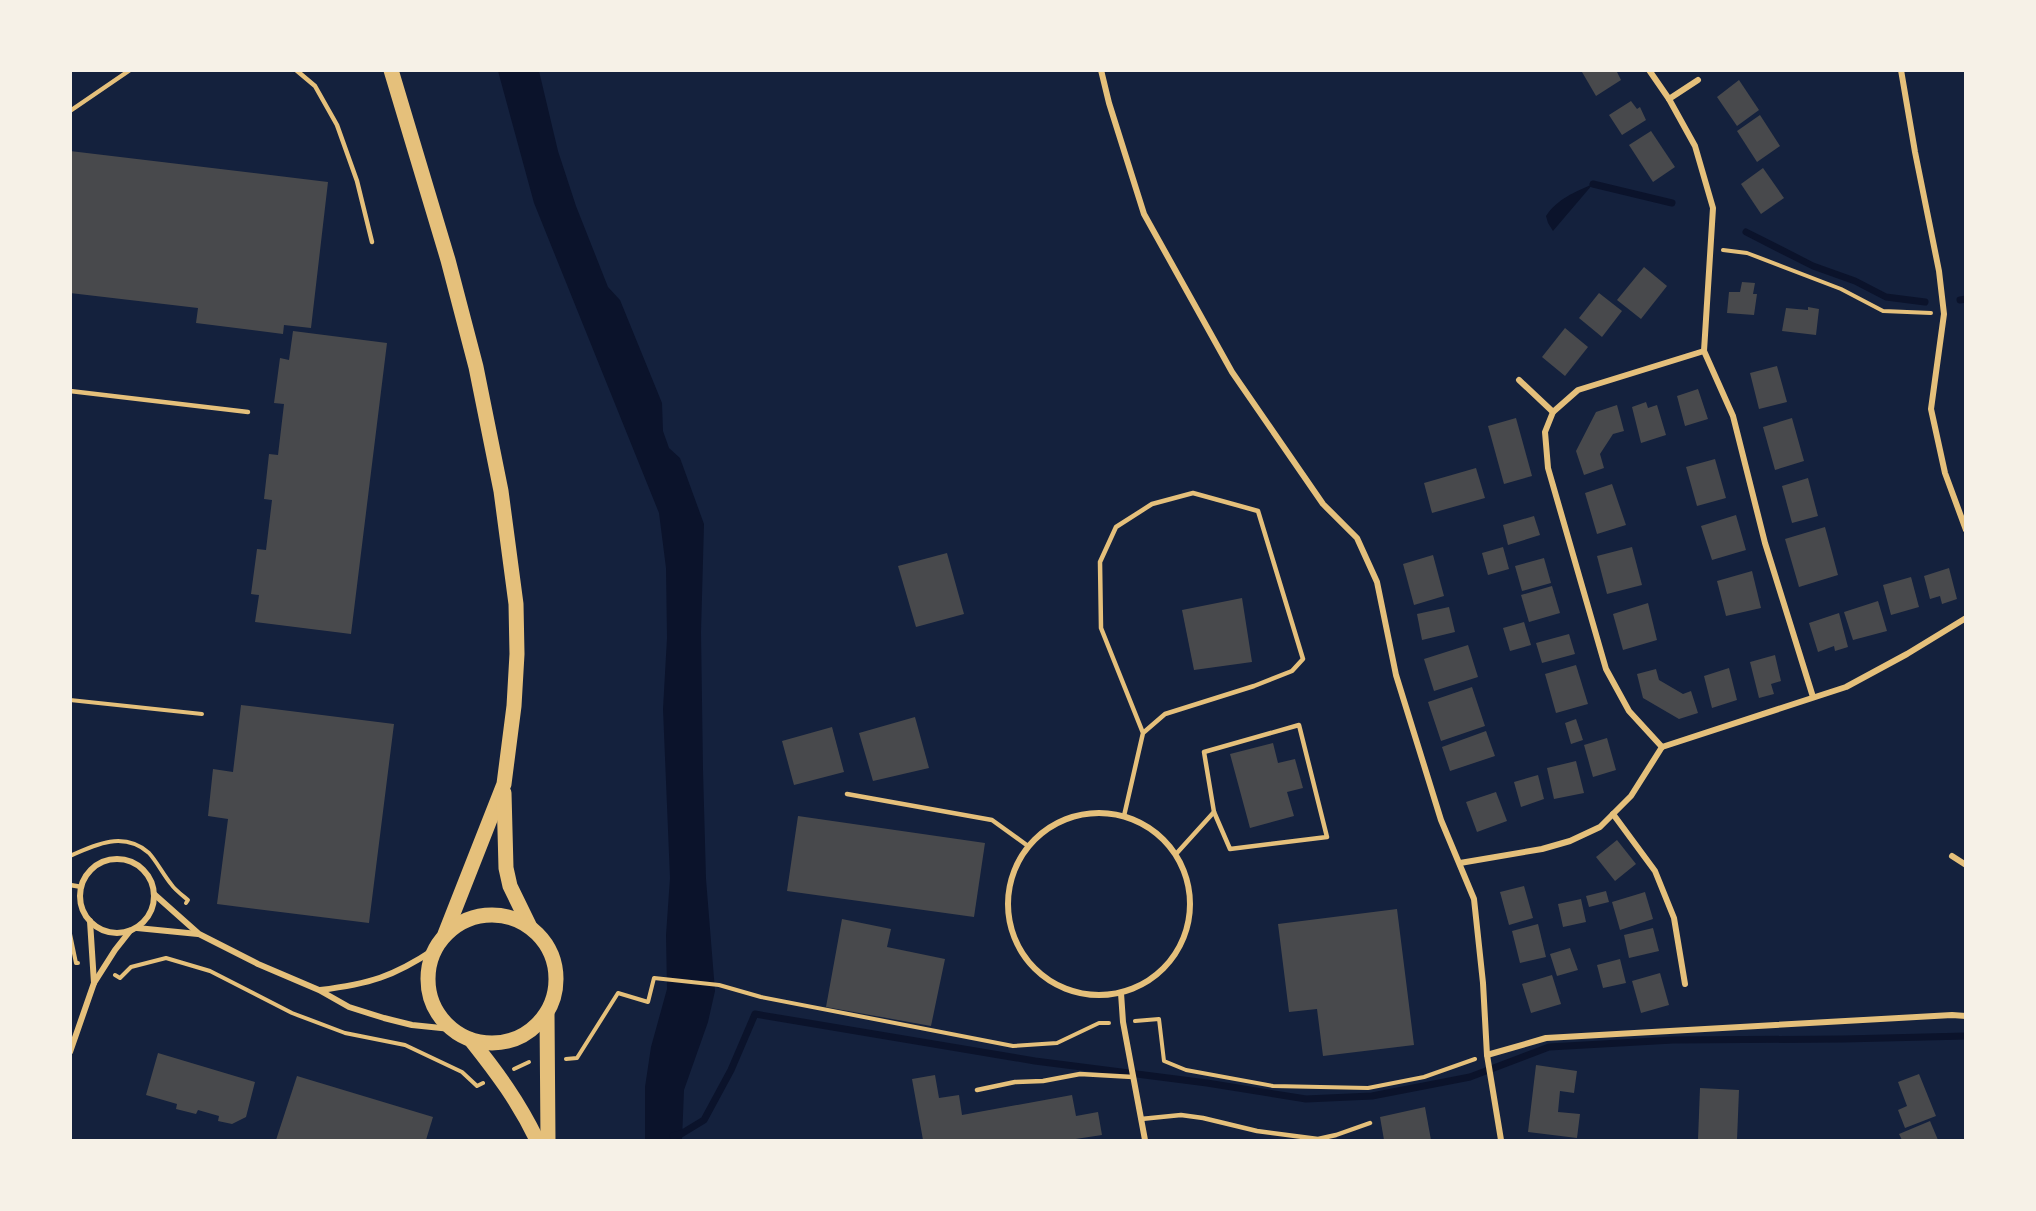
<svg xmlns="http://www.w3.org/2000/svg" width="2036" height="1211" viewBox="0 0 2036 1211" font-family="'Public Sans',sans-serif">
	<style>
		.water { fill: #0b132b }
		.lines { fill: none; stroke-linecap: round; stroke-linejoin: round }
		.stream { stroke: #0b132b; stroke-width: 7 }
		.building { fill: #48494c }
		.path { stroke: #e5c07b; stroke-width: 4 }
		.service { stroke: #e5c07b; stroke-width: 4.5 }
		.minor { stroke: #e5c07b; stroke-width: 6 }
		.primary { stroke: #e5c07b; stroke-width: 15 }
	</style>
	<rect width="100%" height="100%" fill="#14213d"/>
	<g class="water">
		<polygon points="498,71 539,71 558,151 576,206 608,287 620,300 662,403 663,431 669,448 680,458 704,524 701,632 703,770 706,879 715,991 708,1022 684,1090 682,1140 645,1140 645,1087 651,1047 667,989 666,935 670,878 663,709 667,638 666,568 659,513 534,203"/>
		<path d="M1593 184 1553 231 1548 223 1546 216C1557 199 1575 192 1593 184Z"/>
	</g>
	<g class="lines">
		<g class="stream">
			<polyline points="1593,184 1672,203"/>
			<polyline points="1746,232 1813,266 1855,281 1886,297 1925,302"/>
			<polyline points="1960,300 1966,299"/>
			<polyline points="673,1136 681,1134 704,1120 731,1070 755,1014 1035,1061 1207,1083 1306,1099 1372,1096 1470,1077 1549,1047 1673,1040 1844,1039 1966,1036"/>
		</g>
	</g>
	<g class="building">
		<polygon points="1584,70 1616,70 1621,80 1596,96 1582,72"/>
		<polygon points="1739,80 1759,110 1737,126 1717,97"/>
		<polygon points="1631,101 1637,109 1640,107 1646,120 1622,135 1609,115"/>
		<polygon points="1760,115 1780,146 1757,162 1737,131"/>
		<polygon points="1651,131 1675,167 1653,182 1629,145"/>
		<polygon points="70,151 328,182 311,328 284,325 283,334 196,323 198,308 70,293"/>
		<polygon points="1763,168 1784,198 1761,214 1741,184"/>
		<polygon points="1644,267 1667,286 1641,319 1617,300"/>
		<polygon points="1742,282 1755,283 1753,294 1757,294 1754,315 1727,313 1729,292 1740,292"/>
		<polygon points="1599,293 1622,311 1602,337 1579,318"/>
		<polygon points="1808,307 1819,309 1816,335 1782,331 1786,308 1808,310"/>
		<polygon points="1565,328 1588,347 1565,376 1542,357"/>
		<polygon points="293,331 387,343 351,634 255,622 259,595 251,594 257,549 266,550 272,500 264,499 269,454 278,455 284,404 274,403 280,358 289,360"/>
		<polygon points="1777,366 1787,402 1759,409 1750,373"/>
		<polygon points="1698,389 1708,419 1685,426 1677,396"/>
		<polygon points="1646,402 1648,408 1657,405 1666,435 1641,443 1632,407"/>
		<polygon points="1617,405 1624,431 1613,434 1600,454 1604,468 1584,475 1576,451 1596,412"/>
		<polygon points="1516,418 1532,476 1504,484 1488,426"/>
		<polygon points="1792,418 1804,461 1775,470 1763,427"/>
		<polygon points="1715,459 1726,498 1697,506 1686,467"/>
		<polygon points="1476,468 1485,498 1432,513 1424,483"/>
		<polygon points="1808,478 1818,516 1792,523 1782,486"/>
		<polygon points="1612,484 1626,525 1597,534 1585,493"/>
		<polygon points="1736,515 1746,550 1712,560 1701,526"/>
		<polygon points="1534,516 1540,535 1508,545 1503,525"/>
		<polygon points="1825,527 1838,575 1799,587 1785,539"/>
		<polygon points="1503,547 1509,569 1488,575 1482,553"/>
		<polygon points="1632,547 1642,585 1607,594 1597,556"/>
		<polygon points="947,553 964,614 916,627 898,566"/>
		<polygon points="1433,555 1444,596 1414,605 1403,564"/>
		<polygon points="1544,558 1551,583 1522,591 1515,566"/>
		<polygon points="1949,568 1957,599 1942,604 1940,596 1930,599 1924,576"/>
		<polygon points="1752,571 1761,608 1726,616 1717,581"/>
		<polygon points="1911,577 1919,607 1891,615 1883,585"/>
		<polygon points="1552,586 1560,613 1529,622 1521,595"/>
		<polygon points="1242,598 1252,662 1194,670 1182,610"/>
		<polygon points="1878,601 1887,631 1853,640 1844,612"/>
		<polygon points="1648,603 1657,640 1623,650 1613,614"/>
		<polygon points="1449,607 1455,632 1422,640 1417,614"/>
		<polygon points="1839,613 1848,647 1835,651 1834,646 1818,652 1809,623"/>
		<polygon points="1524,622 1531,645 1510,651 1503,628"/>
		<polygon points="1569,634 1575,654 1542,663 1536,643"/>
		<polygon points="1468,645 1478,677 1434,691 1424,659"/>
		<polygon points="1775,655 1781,681 1771,684 1774,694 1759,698 1750,662"/>
		<polygon points="1576,665 1588,704 1556,713 1545,674"/>
		<polygon points="1729,668 1737,700 1712,708 1704,676"/>
		<polygon points="1656,669 1659,680 1683,694 1691,691 1698,713 1679,719 1643,698 1637,674"/>
		<polygon points="1472,687 1485,726 1441,741 1428,702"/>
		<polygon points="241,705 394,724 369,923 217,904 228,819 208,816 213,769 233,772"/>
		<polygon points="915,717 929,768 873,781 859,733"/>
		<polygon points="1576,719 1583,740 1571,744 1565,723"/>
		<polygon points="832,727 844,772 794,785 782,741"/>
		<polygon points="1486,731 1495,756 1450,771 1442,747"/>
		<polygon points="1607,738 1616,770 1593,777 1584,745"/>
		<polygon points="1273,743 1278,763 1295,759 1303,788 1287,792 1294,816 1250,828 1230,754"/>
		<polygon points="1576,761 1584,793 1554,799 1547,768"/>
		<polygon points="1538,775 1544,799 1521,807 1514,782"/>
		<polygon points="1496,792 1507,821 1477,832 1466,802"/>
		<polygon points="798,816 985,843 974,917 787,891"/>
		<polygon points="1617,840 1636,864 1615,881 1596,857"/>
		<polygon points="1524,886 1533,918 1509,925 1500,892"/>
		<polygon points="1606,891 1609,902 1589,907 1586,896"/>
		<polygon points="1645,892 1653,919 1620,930 1612,902"/>
		<polygon points="1581,899 1586,922 1563,927 1558,904"/>
		<polygon points="1397,909 1414,1045 1323,1056 1317,1009 1289,1012 1278,924"/>
		<polygon points="842,919 891,929 887,947 945,959 931,1026 826,1007"/>
		<polygon points="1538,924 1546,957 1520,963 1512,931"/>
		<polygon points="1653,928 1659,951 1629,958 1624,935"/>
		<polygon points="1570,948 1578,970 1557,976 1550,954"/>
		<polygon points="1620,959 1626,983 1603,988 1597,965"/>
		<polygon points="1660,973 1669,1005 1641,1013 1632,981"/>
		<polygon points="1552,975 1561,1004 1531,1013 1522,984"/>
		<polygon points="158,1053 255,1082 246,1117 232,1124 218,1121 219,1116 198,1110 196,1114 176,1109 177,1104 146,1095"/>
		<polygon points="1536,1065 1577,1071 1574,1093 1560,1091 1558,1112 1580,1114 1577,1138 1528,1132"/>
		<polygon points="1919,1074 1936,1116 1905,1128 1898,1110 1907,1106 1898,1082"/>
		<polygon points="935,1075 939,1098 959,1095 962,1115 1072,1095 1076,1116 1098,1112 1102,1135 1069,1140 923,1140 912,1079"/>
		<polygon points="297,1076 433,1117 426,1140 276,1140"/>
		<polygon points="1700,1088 1739,1090 1737,1140 1698,1140"/>
		<polygon points="1425,1107 1431,1140 1384,1140 1380,1117"/>
		<polygon points="1930,1121 1938,1140 1902,1140 1899,1134"/>
	</g>
	<g class="lines">
		<g class="path">
			<polyline points="1723,250 1747,253 1841,289 1883,311 1931,313"/>
			<polyline points="70,700 202,714"/>
			<path d="M70 856C96 844 124 831 149 853 157 862 163 874 171 884 175 890 182 895 188 900L186 903"/>
			<polyline points="70,934 76,963 78,963"/>
			<polyline points="115,975 120,978 131,967 166,958 210,971 292,1013 345,1033 405,1045 462,1072 477,1086 483,1083"/>
			<polyline points="1135,1021 1159,1019 1164,1061 1186,1070 1273,1086 1368,1088 1424,1077 1475,1059"/>
			<polyline points="566,1059 577,1058 618,993 648,1002 654,978 719,985 761,997 1013,1046 1057,1043 1099,1023 1109,1023"/>
			<polyline points="514,1069 529,1062"/>
		</g>
		<g class="service">
			<polyline points="296,70 315,86 337,125 357,181 372,242"/>
			<polyline points="70,111 130,70"/>
			<polyline points="70,391 248,412"/>
			<polygon points="1299,725 1327,837 1230,849 1214,812 1204,752"/>
			<polyline points="847,794 992,820 1028,846"/>
			<polyline points="1124,816 1143,733 1165,714 1254,686 1292,671 1303,659 1258,511 1193,493 1152,504 1116,527 1100,562 1101,628 1143,733"/>
			<polyline points="1176,854 1214,812"/>
			<polyline points="70,885 82,887"/>
			<polyline points="977,1090 1015,1082 1043,1081 1080,1074 1133,1077"/>
			<polyline points="1141,1119 1181,1115 1203,1118 1257,1131 1318,1139 1336,1135 1370,1123"/>
		</g>
		<g class="minor">
			<polyline points="1101,70 1109,103 1144,214 1232,372 1323,504 1357,538 1377,582 1396,675 1441,820 1474,899 1483,983 1487,1055 1501,1140"/>
			<polyline points="1649,70 1669,99 1695,146 1713,208 1704,351 1733,416 1765,543 1813,697"/>
			<polyline points="1901,70 1915,152 1939,271 1944,314 1931,409 1945,473 1966,530"/>
			<polyline points="1669,99 1698,80"/>
			<polyline points="1519,380 1553,412"/>
			<polyline points="1662,747 1629,711 1606,669 1548,468 1545,432 1553,412 1578,390 1704,351"/>
			<polyline points="1662,747 1846,687 1907,654 1966,618"/>
			<circle cx="1099" cy="904" r="91"/>
			<polyline points="1613,814 1655,871 1674,918 1685,984"/>
			<polyline points="1952,856 1966,865"/>
			<circle cx="117" cy="896" r="37"/>
			<polyline points="1460,863 1542,849 1570,841 1600,827 1631,796 1662,747"/>
			<polyline points="154,894 199,934 258,964 319,990 349,1007 384,1018 412,1025 451,1029"/>
			<polyline points="90,921 94,983"/>
			<polyline points="137,928 198,934"/>
			<path d="M320 990C369 984 393 977 435 949"/>
			<polyline points="1121,993 1123,1022 1145,1140"/>
			<polyline points="70,1052 94,983 115,950 130,931"/>
			<polyline points="1487,1055 1546,1038 1952,1015 1966,1016"/>
		</g>
		<g class="primary">
			<polyline points="391,70 448,260 476,367 501,491 516,604 517,654 514,706 504,784 445,934"/>
			<polyline points="504,793 506,868 510,886 529,925"/>
			<circle cx="492" cy="979" r="64"/>
			<polyline points="547,1014 548,1140"/>
			<path d="M471 1040C498 1074 518 1101 537 1140"/>
		</g>
	</g>
	<rect width="2036" height="1211" fill="none" stroke="#f6f1e7" stroke-width="144"/>
</svg>
